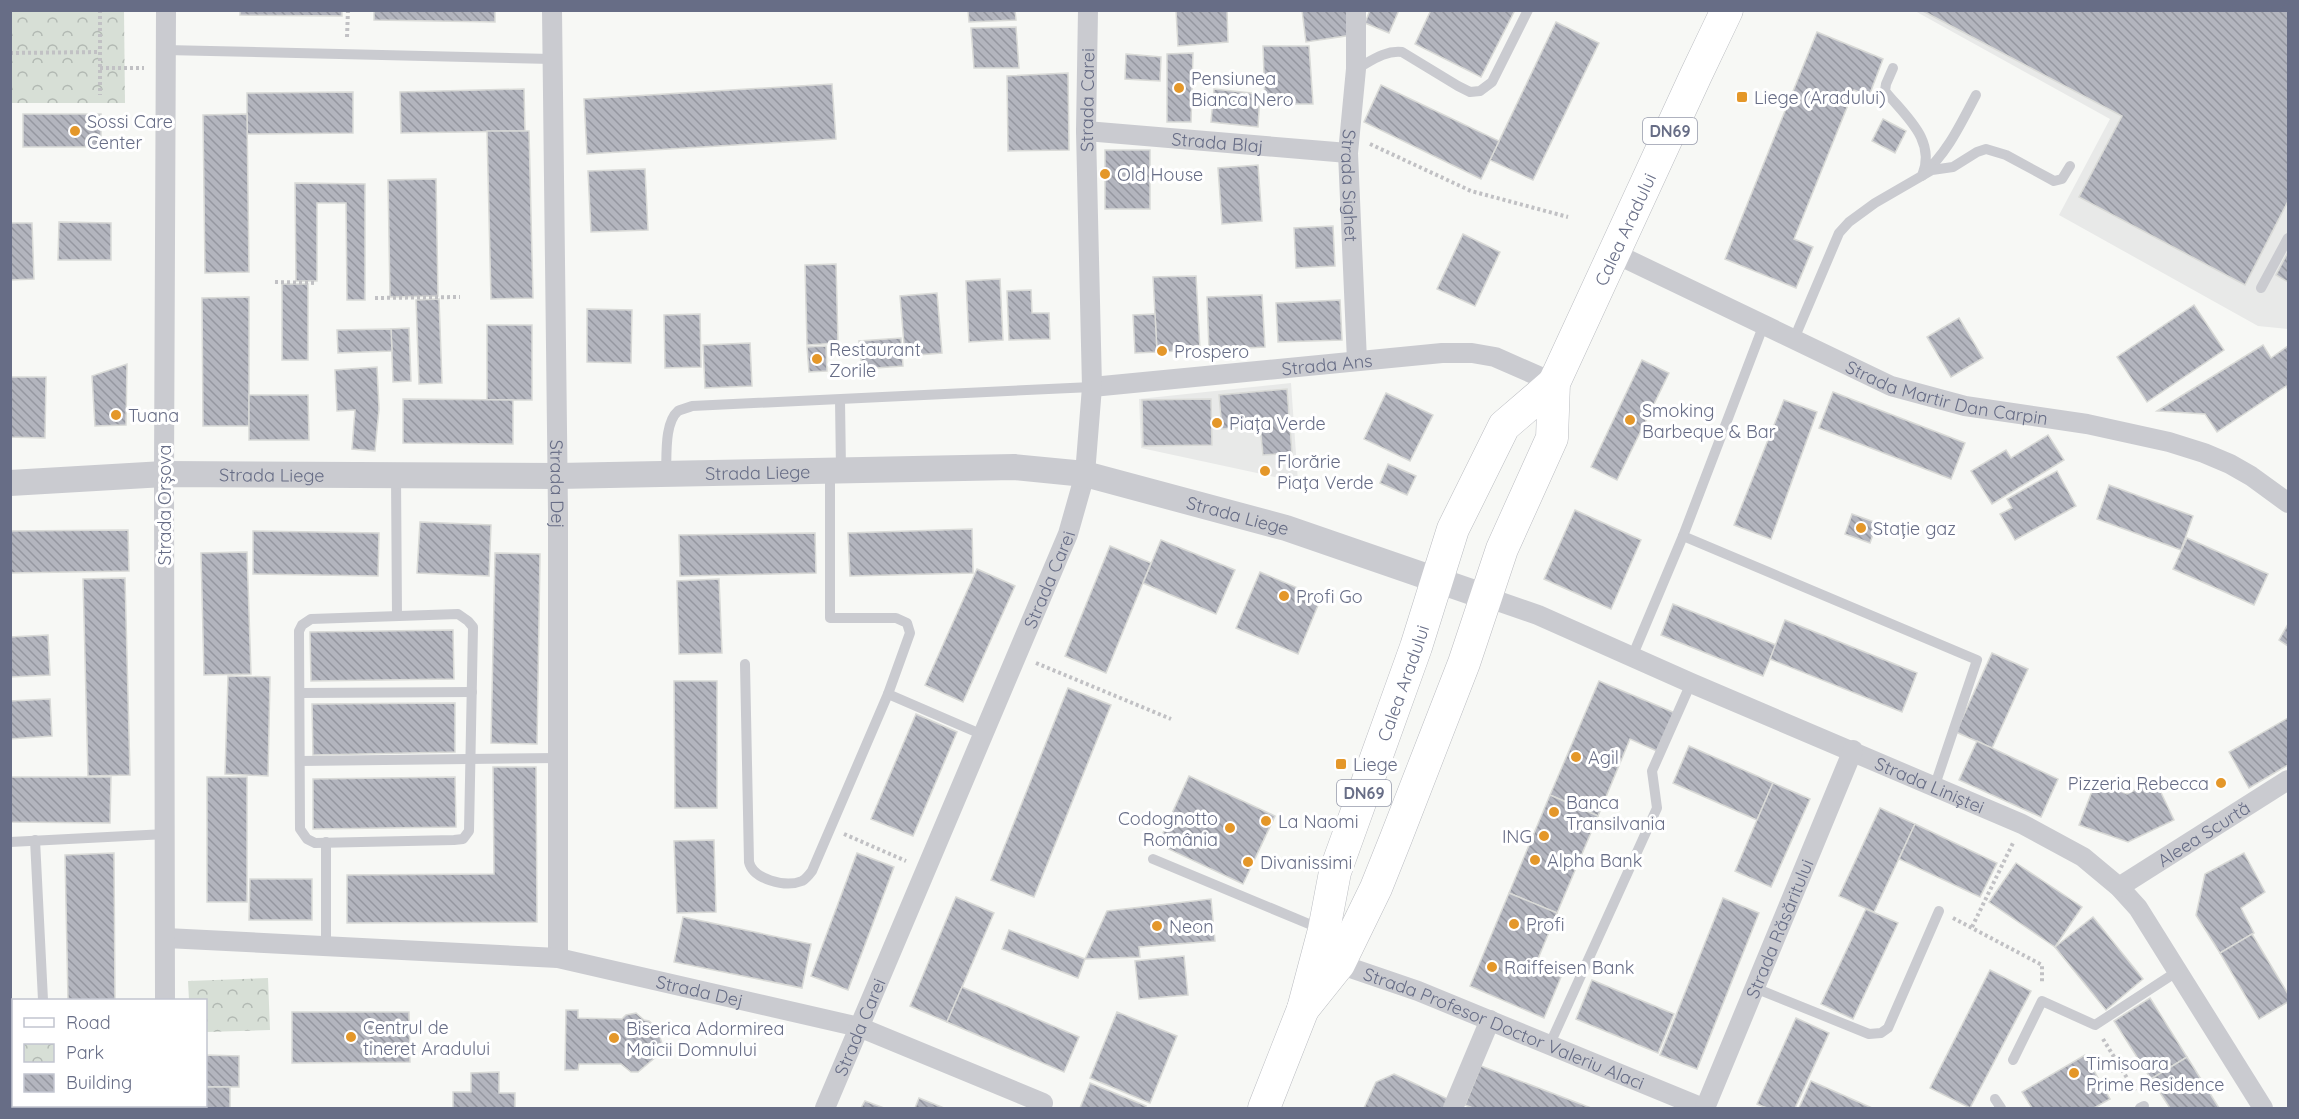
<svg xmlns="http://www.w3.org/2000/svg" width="2299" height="1119" viewBox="0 0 2299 1119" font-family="Quicksand,sans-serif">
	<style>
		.built { fill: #e8e9e8 }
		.park { fill: url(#park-crowns) }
		.building { fill: url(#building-back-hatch); stroke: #d9dad7; stroke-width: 1.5 }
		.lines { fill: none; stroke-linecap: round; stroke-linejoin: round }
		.primary-casing { stroke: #babcc1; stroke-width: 33 }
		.path { stroke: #c1c1c4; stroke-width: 4; stroke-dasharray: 3 3; stroke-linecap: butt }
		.service { stroke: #cacbd0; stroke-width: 10 }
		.minor { stroke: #cacbd0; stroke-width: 20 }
		.tertiary { stroke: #cacbd0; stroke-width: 26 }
		.primary { stroke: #fff; stroke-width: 32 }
		.poi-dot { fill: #e49729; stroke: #fff; stroke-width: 2 }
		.labels { text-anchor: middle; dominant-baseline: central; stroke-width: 6; stroke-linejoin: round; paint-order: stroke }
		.shield { fill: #fff; stroke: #9599aa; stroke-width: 1.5 }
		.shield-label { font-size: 16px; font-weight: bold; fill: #676d86 }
		.poi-label { font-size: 18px; fill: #676d86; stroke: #fff; text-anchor: start }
		.street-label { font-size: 18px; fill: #676d86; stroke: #fff }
	</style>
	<defs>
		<pattern id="park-crowns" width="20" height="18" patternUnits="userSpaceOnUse" patternTransform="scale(1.5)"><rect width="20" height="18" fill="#d7dfd6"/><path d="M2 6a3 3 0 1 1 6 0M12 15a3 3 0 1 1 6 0" fill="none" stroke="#b2b9b3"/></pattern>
		<pattern id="building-back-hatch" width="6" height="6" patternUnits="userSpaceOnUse" patternTransform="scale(1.5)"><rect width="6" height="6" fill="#b3b5be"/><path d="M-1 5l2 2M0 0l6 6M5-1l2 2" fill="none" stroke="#9597a0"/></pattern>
	</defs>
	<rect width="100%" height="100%" fill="#f7f8f5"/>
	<g class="built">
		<polygon points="1915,11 2288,11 2288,329 2258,326 2059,215 2110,119"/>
		<polygon points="1291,383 1298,482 1141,448 1139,399"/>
	</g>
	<g class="park">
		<polygon points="10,11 124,11 125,103 11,103"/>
		<polygon points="268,978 270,1030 206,1032 206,1000 189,1000 188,981"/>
	</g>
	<g class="building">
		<polygon points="240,10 342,10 342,16 240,15"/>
		<polygon points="374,10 495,10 495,22 374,20"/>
		<polygon points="968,10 1015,10 1016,20 969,22"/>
		<polygon points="1176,10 1227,10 1228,42 1178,46"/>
		<polygon points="1302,10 1350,10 1352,35 1306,42"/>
		<polygon points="1370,10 1399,10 1389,33 1365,23"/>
		<polygon points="1431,10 1515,10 1481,77 1415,44"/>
		<polygon points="1921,10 2288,10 2288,201 2245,285 2079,197 2122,116"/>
		<polygon points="1556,22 1599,43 1533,180 1490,160"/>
		<polygon points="1016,27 1019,68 974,68 971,28"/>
		<polygon points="1817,32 1883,59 1869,96 1854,90 1794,239 1813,247 1796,288 1725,259"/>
		<polygon points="1263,46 1309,46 1313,104 1265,104"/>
		<polygon points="1193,53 1191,122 1167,122 1167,54"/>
		<polygon points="1126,54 1161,57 1160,81 1125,79"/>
		<polygon points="1068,73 1069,150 1008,151 1007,76"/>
		<polygon points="832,84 836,139 587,154 584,99"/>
		<polygon points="1381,85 1499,141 1481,179 1364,122"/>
		<polygon points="524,89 525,131 401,133 400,92"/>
		<polygon points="1214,89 1260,94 1258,127 1211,122"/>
		<polygon points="353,92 353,133 247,134 247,93"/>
		<rect x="23" y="114" width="78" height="33"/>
		<polygon points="247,114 249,272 205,273 203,115"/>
		<polygon points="1883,119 1906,131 1895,153 1872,141"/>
		<polygon points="487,131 529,131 533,298 491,299"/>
		<rect x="1105" y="150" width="45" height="59"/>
		<polygon points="1258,165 1262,221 1222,224 1218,168"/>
		<polygon points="645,169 648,230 591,232 588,171"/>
		<polygon points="436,179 438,296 390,297 388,180"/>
		<polygon points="295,183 365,184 365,300 347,300 346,203 317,203 317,281 296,281"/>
		<polygon points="59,222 111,223 111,260 58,260"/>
		<polygon points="10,223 32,223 34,279 10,280"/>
		<polygon points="1333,226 1335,266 1296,268 1294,228"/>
		<polygon points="1463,234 1500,252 1475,306 1437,289"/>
		<polygon points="2288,252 2288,282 2276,275"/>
		<polygon points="836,264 838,343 807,345 805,265"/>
		<polygon points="1196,276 1200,350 1157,352 1153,277"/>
		<polygon points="1000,279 1003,340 969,342 966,281"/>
		<rect x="282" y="284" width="26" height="76"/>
		<polygon points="1031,290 1032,313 1049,313 1050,339 1009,340 1007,291"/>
		<polygon points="937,293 942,353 905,356 900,296"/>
		<polygon points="1262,295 1265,347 1209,350 1207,297"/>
		<polygon points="249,297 249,426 203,426 202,298"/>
		<polygon points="439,299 442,383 419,384 416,300"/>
		<polygon points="1340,300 1342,340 1278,342 1276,303"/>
		<polygon points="2194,305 2224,350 2147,402 2117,357"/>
		<polygon points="587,309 632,310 631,363 587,362"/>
		<polygon points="700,314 701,367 665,368 664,315"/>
		<polygon points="1155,314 1157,352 1135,353 1133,315"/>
		<polygon points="1959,318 1983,358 1951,377 1927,337"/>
		<rect x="487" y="325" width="45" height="75"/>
		<polygon points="409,328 411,381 393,382 391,329"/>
		<polygon points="391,329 392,351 338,353 337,330"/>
		<polygon points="901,338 903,366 862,369 859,341"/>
		<polygon points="750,343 752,386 705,388 703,345"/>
		<polygon points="2263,345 2271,358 2288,346 2288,390 2286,386 2217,432 2205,414 2157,411"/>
		<polygon points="826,346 827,371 809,372 807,347"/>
		<polygon points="1642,360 1669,373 1617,480 1591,467"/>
		<polygon points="127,364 126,425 95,426 92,376"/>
		<polygon points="377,367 379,409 375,451 352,449 355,410 337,411 335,370"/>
		<polygon points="10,377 46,377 45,438 10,437"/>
		<polygon points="1287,389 1292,453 1263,455 1260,426 1222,429 1219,395"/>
		<polygon points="1833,392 1965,443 1951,479 1819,428"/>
		<polygon points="1386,393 1433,415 1410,461 1364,439"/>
		<polygon points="249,395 308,395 309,440 249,440"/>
		<polygon points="403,399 513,400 513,444 403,443"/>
		<polygon points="1211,399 1212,445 1143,446 1142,400"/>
		<polygon points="1784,400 1817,412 1771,539 1734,525"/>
		<polygon points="2048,435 2064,460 1992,504 1971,471 2006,450 2011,458"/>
		<polygon points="1388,464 1416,476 1407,495 1380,483"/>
		<polygon points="2057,471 2076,506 2015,540 2000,514 2012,508 2007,499"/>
		<polygon points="2109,485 2193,516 2181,550 2097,519"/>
		<polygon points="1575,510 1641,540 1611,609 1544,579"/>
		<polygon points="1852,514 1877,523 1870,543 1845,534"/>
		<polygon points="420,522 491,525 489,576 417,573"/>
		<polygon points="972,529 973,573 850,576 848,533"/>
		<polygon points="128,530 129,571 10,573 10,531"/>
		<polygon points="253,531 379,533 378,576 253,574"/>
		<polygon points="815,533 816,573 680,576 679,535"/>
		<polygon points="2187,538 2268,574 2254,605 2173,569"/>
		<polygon points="1161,540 1235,570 1216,614 1143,583"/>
		<polygon points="1110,546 1151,563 1106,673 1065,656"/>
		<polygon points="247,552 251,674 204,675 201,553"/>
		<polygon points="495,553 540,554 537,744 491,743"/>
		<polygon points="977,569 1015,586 963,702 925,685"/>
		<polygon points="1260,572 1321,598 1298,654 1236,628"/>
		<polygon points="125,578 130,775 88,776 83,579"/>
		<polygon points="719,579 722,653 679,654 677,581"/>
		<polygon points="1673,604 1776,645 1763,676 1661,635"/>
		<polygon points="1785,620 1917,673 1902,712 1770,659"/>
		<polygon points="2288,624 2288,646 2279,640"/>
		<polygon points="453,630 454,679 311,681 310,632"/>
		<polygon points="48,635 50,675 10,677 10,637"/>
		<polygon points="1992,653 2028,669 1992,748 1956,732"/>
		<polygon points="228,676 270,677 268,776 225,774"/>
		<polygon points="674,681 717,681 717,808 675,808"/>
		<polygon points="1599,681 1675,713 1659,752 1630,739 1598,816 1550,795"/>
		<polygon points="1068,688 1111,705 1034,897 991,880"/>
		<polygon points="50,699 52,736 10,739 10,701"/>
		<polygon points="455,703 455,752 313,755 312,704"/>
		<polygon points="916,714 957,732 913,836 871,819"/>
		<polygon points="2288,718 2288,765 2249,788 2229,752"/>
		<polygon points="1977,741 2058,779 2041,817 1959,780"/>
		<polygon points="1689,746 1773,783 1757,820 1673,783"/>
		<polygon points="493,767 536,767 537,922 347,923 347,875 494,874"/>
		<polygon points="1189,776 1275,816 1243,884 1158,844"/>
		<polygon points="10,777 111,777 110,823 10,822"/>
		<rect x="207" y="777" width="40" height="125"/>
		<polygon points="455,777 456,827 313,829 313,779"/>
		<polygon points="2155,780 2174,820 2128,842 2079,825 2096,781 2127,794"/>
		<polygon points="1773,783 1810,799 1771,887 1735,871"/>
		<polygon points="1550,795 1598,816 1557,913 1509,893"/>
		<polygon points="1880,808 1915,824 1874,912 1839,896"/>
		<polygon points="1915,824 1997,863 1980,897 1899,859"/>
		<polygon points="714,840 716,912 677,913 674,841"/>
		<polygon points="114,853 115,1000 68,1000 65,855"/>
		<polygon points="857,853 894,867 848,990 811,976"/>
		<polygon points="2244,853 2265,892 2241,908 2254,933 2220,953 2196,915 2205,874"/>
		<polygon points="2016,863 2082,907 2055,947 1989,902"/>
		<polygon points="250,879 312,879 312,920 249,920"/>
		<polygon points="1509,893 1557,913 1535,966 1561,977 1544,1018 1470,986"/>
		<polygon points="956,897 994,913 947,1022 910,1006"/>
		<polygon points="1723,898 1759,913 1697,1069 1660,1055"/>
		<polygon points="1211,899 1215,941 1139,947 1140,957 1085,959 1107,911"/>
		<polygon points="1866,909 1898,923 1853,1019 1821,1004"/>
		<polygon points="683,917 811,944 802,988 674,962"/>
		<polygon points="2093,917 2143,979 2106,1010 2055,947"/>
		<polygon points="1009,930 1085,959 1078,978 1002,949"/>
		<polygon points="2252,934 2288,994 2288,1002 2259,1019 2220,953"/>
		<polygon points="1184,956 1188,995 1139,999 1135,961"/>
		<polygon points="1990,970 2031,991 1970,1108 1930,1088"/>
		<polygon points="1592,980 1674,1014 1658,1053 1576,1019"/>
		<polygon points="962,987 1079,1037 1064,1072 947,1022"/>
		<polygon points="2150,998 2187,1057 2151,1079 2114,1021"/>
		<polygon points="566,1010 578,1010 578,1018 622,1019 626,1015 636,1013 644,1020 649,1021 657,1028 663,1047 657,1056 638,1072 631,1072 621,1064 579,1064 578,1070 565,1070"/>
		<polygon points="292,1012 409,1012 410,1062 292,1063"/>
		<polygon points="1117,1012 1177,1036 1150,1103 1090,1078"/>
		<polygon points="1796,1018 1829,1033 1795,1108 1767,1108 1757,1104"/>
		<polygon points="206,1055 239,1056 239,1087 206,1087"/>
		<polygon points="2085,1055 2110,1099 2094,1108 2032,1108 2022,1092"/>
		<polygon points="2187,1057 2219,1108 2170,1108 2151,1079"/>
		<polygon points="1481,1066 1591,1108 1473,1108 1465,1105"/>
		<polygon points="499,1072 499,1093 515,1093 515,1108 453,1108 453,1092 471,1092 471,1073"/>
		<polygon points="1394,1074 1448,1099 1444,1108 1364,1108 1376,1082"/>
		<polygon points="1811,1081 1872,1108 1799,1108"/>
		<polygon points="1090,1083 1146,1106 1145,1108 1080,1108"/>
		<polygon points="206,1087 230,1087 230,1108 190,1108 190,1106 206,1106"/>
		<polygon points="919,1098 944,1108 915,1108"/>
		<polygon points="865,1101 884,1108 861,1108"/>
		<rect x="70" y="1106" width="45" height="2"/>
	</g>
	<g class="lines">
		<g class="primary-casing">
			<g id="primary">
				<path id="s13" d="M1303 1009 1339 964 1376 888 1396 838 1464 663 1502 549 1552 438 1554 383 1696 75 1727 10"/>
				<path id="s14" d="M1264 1108 1303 1009 1324 930 1335 872 1416 647 1453 529 1504 426 1554 383"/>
			</g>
		</g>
		<g class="path">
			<polyline points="100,10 100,95"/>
			<polyline points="347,37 348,10"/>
			<polyline points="10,53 100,52"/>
			<polyline points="100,68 144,68"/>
			<polyline points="1370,144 1471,191 1568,217"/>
			<polyline points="275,282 317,283"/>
			<polyline points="375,298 460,297"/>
			<polyline points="1036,663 1171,719"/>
			<polyline points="844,834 906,861"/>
			<polyline points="1953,918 2042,965 2042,983"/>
			<polyline points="1972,927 2013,843"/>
			<polyline points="2103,1039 2135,1091"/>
		</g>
		<g class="service">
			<polyline points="165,50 552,59"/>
			<path d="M1893 68 1886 84 1885 91C1905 116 1937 140 1922 176 1949 150 1959 127 1976 95"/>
			<path d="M1356 69C1371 61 1385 50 1402 52L1458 86 1470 92 1480 91 1492 82 1528 10"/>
			<polyline points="2261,288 2288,238"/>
			<polyline points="1794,339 1839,233 1849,222 1875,203 1932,170 1953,167 1977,152 1986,149 2006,155 2054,181 2062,179 2070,166"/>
			<polyline points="840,400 841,470"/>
			<path d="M666 473C667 457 664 423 678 411 681 409 688 408 692 406L1092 387"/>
			<polyline points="396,476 397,616"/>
			<polyline points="1683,536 1977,660 1935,785"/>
			<polygon points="458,614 468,621 473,627 469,831 463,839 454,840 315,843 307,839 300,829 299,631 302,625 311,619"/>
			<polyline points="1632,657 1683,536 1764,324"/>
			<path d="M745 664 749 862C753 879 785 888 802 881 806 879 809 875 812 871L888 694 910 633 907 623 896 618H830V471"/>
			<polyline points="300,693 472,692"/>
			<polyline points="888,694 983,735"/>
			<polyline points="300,761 558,758"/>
			<polyline points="35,840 43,1000"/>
			<polyline points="10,842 166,834"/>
			<polyline points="326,842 326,946"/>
			<polyline points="1153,859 1321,929"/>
			<polyline points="1755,988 1869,1034 1881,1033 1888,1028 1939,911"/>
			<polyline points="1549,1046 1657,808 1652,771 1691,683"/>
			<polyline points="2013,1060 2042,1001 2095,1025 2178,971"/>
			<polyline points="1995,1099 2001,1108"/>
			<polyline points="48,1106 48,1108"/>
			<polyline points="2140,1108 2144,1106"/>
		</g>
		<g class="minor">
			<path id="s1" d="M552 10 558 513V958"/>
			<path id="s2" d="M1356 10V69L1348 153 1357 361"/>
			<path id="s3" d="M1086 131 1348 153"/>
			<path id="s4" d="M1614 253 1891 386 1965 406 2087 424 2169 442 2204 453 2230 464 2251 476 2288 503"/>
			<path id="s5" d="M1092 387 1442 353H1472L1495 357 1554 383"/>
			<path id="s6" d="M1486 597 1538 615 1691 683 2022 824 2083 857 2119 887 2138 908 2263 1108"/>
			<path id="s7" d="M2119 887 2288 780"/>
			<path id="s8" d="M166 938 558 958 859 1027 1043 1103"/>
			<path id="s9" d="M1339 964 1418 991 1703 1108"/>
			<polyline points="165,1000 164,474 166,10"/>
			<polyline points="164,1108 164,1106"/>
			<path id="s10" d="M825 1108 1068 534 1085 474 1092 387 1086 131 1088 10"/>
			<polyline points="1453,1108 1490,1020"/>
			<path id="s11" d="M1705 1108 1853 750"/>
		</g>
		<path class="tertiary" id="s12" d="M10 483 164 474 558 476 1014 467 1085 474 1286 528 1486 597"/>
		<use href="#primary" class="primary"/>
	</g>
	<g class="poi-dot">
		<circle cx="1179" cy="88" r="6"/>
		<rect x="1736" y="91" width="12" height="12" rx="3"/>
		<circle cx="75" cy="131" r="6"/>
		<circle cx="1105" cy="174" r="6"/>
		<circle cx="1162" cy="351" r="6"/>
		<circle cx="817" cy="359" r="6"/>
		<circle cx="116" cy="415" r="6"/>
		<circle cx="1630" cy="420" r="6"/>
		<circle cx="1217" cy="423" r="6"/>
		<circle cx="1265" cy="471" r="6"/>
		<circle cx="1861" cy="528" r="6"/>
		<circle cx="1284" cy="596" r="6"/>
		<circle cx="1576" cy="757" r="6"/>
		<rect x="1335" y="758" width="12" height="12" rx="3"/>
		<circle cx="2221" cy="783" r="6"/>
		<circle cx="1554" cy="812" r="6"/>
		<circle cx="1266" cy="821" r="6"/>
		<circle cx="1230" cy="828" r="6"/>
		<circle cx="1544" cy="836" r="6"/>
		<circle cx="1535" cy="860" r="6"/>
		<circle cx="1248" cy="862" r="6"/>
		<circle cx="1514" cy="924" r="6"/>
		<circle cx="1157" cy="926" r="6"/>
		<circle cx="1492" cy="967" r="6"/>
		<circle cx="351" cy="1037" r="6"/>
		<circle cx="614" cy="1038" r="6"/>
		<circle cx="2074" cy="1073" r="6"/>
	</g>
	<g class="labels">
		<g class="shield">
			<rect x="1643" y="118" width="54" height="26" rx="4.5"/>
			<rect x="1337" y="780" width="54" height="26" rx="4.5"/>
		</g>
		<g class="shield-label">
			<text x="1670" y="131">DN69</text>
			<text x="1364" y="793">DN69</text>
		</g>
		<g class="poi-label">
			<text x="1191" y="78">Pensiunea<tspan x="1191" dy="21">Bianca Nero</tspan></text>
			<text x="1754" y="97">Liege (Aradului)</text>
			<text x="87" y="121">Sossi Care<tspan x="87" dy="21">Center</tspan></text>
			<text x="1117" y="174">Old House</text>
			<text x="829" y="349">Restaurant<tspan x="829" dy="21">Zorile</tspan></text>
			<text x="1174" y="351">Prospero</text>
			<text x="1642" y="410">Smoking<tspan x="1642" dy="21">Barbeque &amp; Bar</tspan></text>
			<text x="128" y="415">Tuana</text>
			<text x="1229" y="423">Piața Verde</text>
			<text x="1277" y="461">Florărie<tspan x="1277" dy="21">Piața Verde</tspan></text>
			<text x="1873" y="528">Stație gaz</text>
			<text x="1296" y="596">Profi Go</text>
			<text x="1588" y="757">Agil</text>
			<text x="1353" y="764">Liege</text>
			<text x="2209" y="783" text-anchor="end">Pizzeria Rebecca</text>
			<text x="1566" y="802">Banca<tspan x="1566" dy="21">Transilvania</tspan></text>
			<text x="1218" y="818" text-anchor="end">Codognotto<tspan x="1218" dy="21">România</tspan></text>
			<text x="1278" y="821">La Naomi</text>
			<text x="1532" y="836" text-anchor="end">ING</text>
			<text x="1547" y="860">Alpha Bank</text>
			<text x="1260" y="862">Divanissimi</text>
			<text x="1526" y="924">Profi</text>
			<text x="1169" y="926">Neon</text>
			<text x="1504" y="967">Raiffeisen Bank</text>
			<text x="363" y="1027">Centrul de<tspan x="363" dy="21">tineret Aradului</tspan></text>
			<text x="626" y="1028">Biserica Adormirea<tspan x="626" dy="21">Maicii Domnului</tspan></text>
			<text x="2086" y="1063">Timisoara<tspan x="2086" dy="21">Prime Residence</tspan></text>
		</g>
		<g class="street-label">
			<text stroke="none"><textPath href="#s10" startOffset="1060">Strada Carei</textPath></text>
			<text stroke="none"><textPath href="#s3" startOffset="132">Strada Blaj</textPath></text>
			<text stroke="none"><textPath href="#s2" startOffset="176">Strada Sighet</textPath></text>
			<text stroke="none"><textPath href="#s13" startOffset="850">Calea Aradului</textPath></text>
			<text stroke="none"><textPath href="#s5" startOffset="236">Strada Ans</textPath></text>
			<text stroke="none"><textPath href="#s4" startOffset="363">Strada Martir Dan Carpin</textPath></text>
			<text stroke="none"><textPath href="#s12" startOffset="748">Strada Liege</textPath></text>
			<text stroke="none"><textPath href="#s12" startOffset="262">Strada Liege</textPath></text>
			<text stroke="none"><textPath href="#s1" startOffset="474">Strada Dej</textPath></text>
			<text transform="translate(164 505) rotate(-90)">Strada Orșova</text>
			<text stroke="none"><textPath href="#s12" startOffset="1234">Strada Liege</textPath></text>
			<text stroke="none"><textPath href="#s10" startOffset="574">Strada Carei</textPath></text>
			<text stroke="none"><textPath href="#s14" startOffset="448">Calea Aradului</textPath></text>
			<text stroke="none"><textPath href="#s6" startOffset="482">Strada Liniștei</textPath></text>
			<text stroke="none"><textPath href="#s7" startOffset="100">Aleea Scurtă</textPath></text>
			<text stroke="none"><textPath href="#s11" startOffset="194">Strada Răsăritului</textPath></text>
			<text stroke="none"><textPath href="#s8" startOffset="538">Strada Dej</textPath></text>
			<text stroke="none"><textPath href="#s10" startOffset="88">Strada Carei</textPath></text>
			<text stroke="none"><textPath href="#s9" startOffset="177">Strada Profesor Doctor Valeriu Alaci</textPath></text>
		</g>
	</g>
	<rect width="2299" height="1119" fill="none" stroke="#676d86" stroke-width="24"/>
	<rect x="12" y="999" width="195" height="108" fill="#ffffff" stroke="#c2c5cf" stroke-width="1.5"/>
	<rect x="24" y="1018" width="30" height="9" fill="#ffffff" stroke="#c2c5cf" stroke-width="1.5"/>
	<text x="66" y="1029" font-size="18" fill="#676d86">Road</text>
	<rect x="24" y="1044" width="30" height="18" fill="url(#park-crowns)" stroke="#c2c5cf" stroke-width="1.5"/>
	<text x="66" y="1059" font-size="18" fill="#676d86">Park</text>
	<rect x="24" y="1074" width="30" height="18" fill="url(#building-back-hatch)" stroke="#c2c5cf" stroke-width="1.5"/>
	<text x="66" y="1089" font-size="18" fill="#676d86">Building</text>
</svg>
